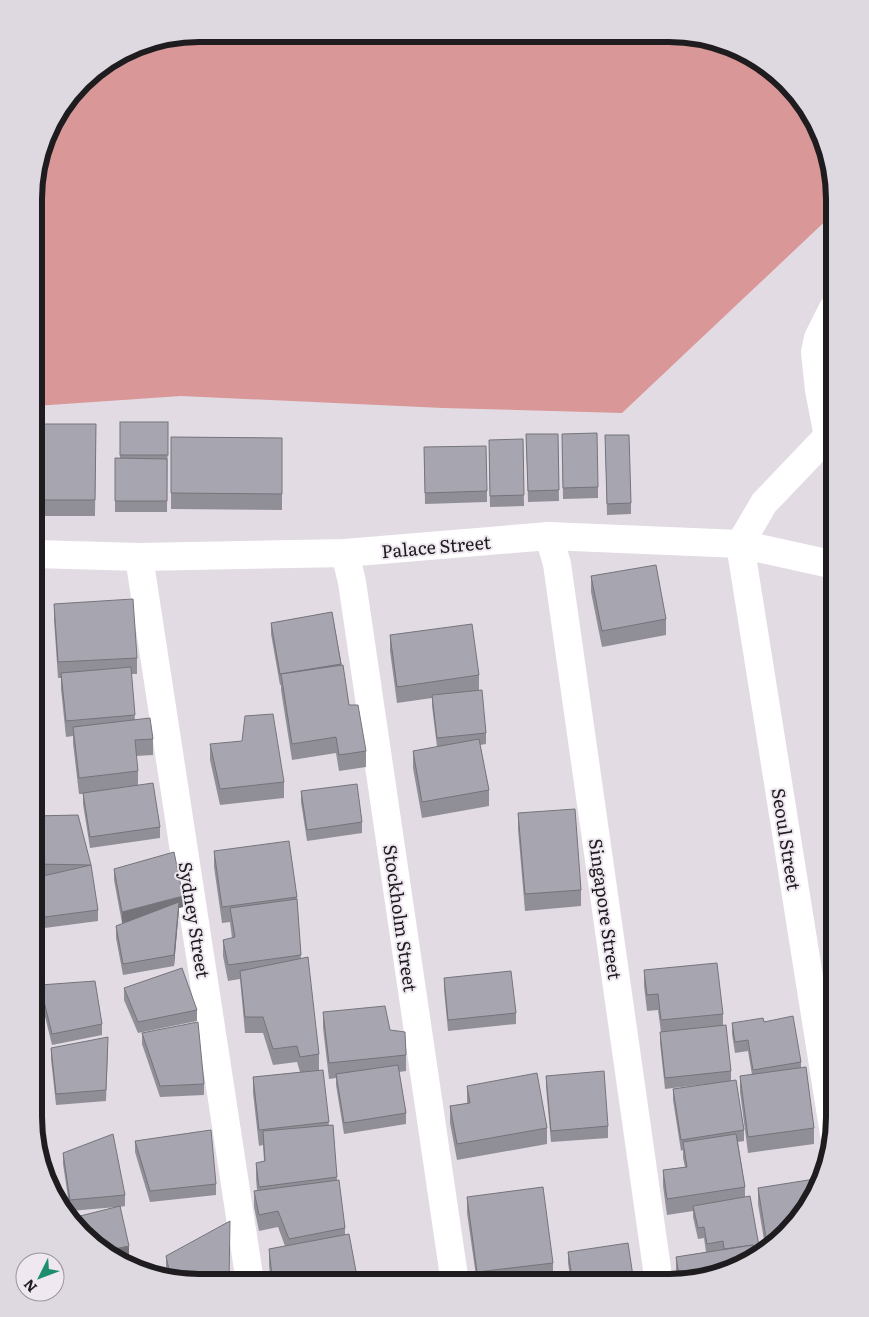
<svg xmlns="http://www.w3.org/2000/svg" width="869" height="1317" viewBox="0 0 869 1317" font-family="Literata,serif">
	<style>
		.green { fill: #d99798 }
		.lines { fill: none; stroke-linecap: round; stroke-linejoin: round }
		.minor { stroke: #fff; stroke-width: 28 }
		.tertiary { stroke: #fff; stroke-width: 28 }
		.wall { fill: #908f97 }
		.shaded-wall { fill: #75747b }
		.building { fill: #a7a6b0; stroke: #75747b }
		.labels { text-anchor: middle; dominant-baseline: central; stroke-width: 4; stroke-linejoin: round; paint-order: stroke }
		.street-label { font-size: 18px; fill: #1e1c1f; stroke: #efe8f1 }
		.rim { fill: none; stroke: #1e1c1f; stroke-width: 6 }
	</style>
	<rect width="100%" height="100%" fill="#e2dbe4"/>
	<polygon class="green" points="199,34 692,35 770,68 823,136 835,199 835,212 622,413 443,408 181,396 35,406 35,177 56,117 90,75 146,43"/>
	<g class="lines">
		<g class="minor">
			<polyline points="828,436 819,390 815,352 818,338 832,310 835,306"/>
			<polyline points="549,536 557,564 659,1283"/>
			<polyline points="345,553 352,582 455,1283"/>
			<polyline points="139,557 250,1282"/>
			<polyline points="834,1134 740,544 764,503 828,436 835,432"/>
		</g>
		<polyline class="tertiary" points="35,554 139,557 345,553 549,536 740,544 835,565"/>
	</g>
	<g class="wall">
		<polygon points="120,422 168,422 167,512 115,512 115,458 120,458"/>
		<polygon points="35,424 96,424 95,516 35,516"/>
		<polygon points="526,434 558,434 559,501 528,502"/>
		<polygon points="605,435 631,503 631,514 607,515"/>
		<polygon points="171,437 282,438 282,510 171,509"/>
		<polygon points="523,439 524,506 490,507 489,451"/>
		<polygon points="562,445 598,487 598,498 563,499"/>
		<polygon points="424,447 487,491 487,502 425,504"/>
		<polygon points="591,576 666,619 666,635 602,647 591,592"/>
		<polygon points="54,604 137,658 137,674 131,674 135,720 153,739 153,755 136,756 138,771 138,785 160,827 160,838 90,848 83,804 83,794 79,794 73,743 73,736 66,737 61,689 61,678 58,678 54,620"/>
		<polygon points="332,612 349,705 366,751 366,767 339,771 336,753 292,760 281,690 281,685 280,685 271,634 271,623"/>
		<polygon points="390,635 479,675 479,690 486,733 486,744 480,745 489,790 489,806 422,818 413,768 413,751 437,747 432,706 432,698 397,703 390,651"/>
		<polygon points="210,744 284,782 284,798 220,805 210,760"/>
		<polygon points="301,791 362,822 362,833 307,841 301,802"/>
		<polygon points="518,813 581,890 581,906 525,911 518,829"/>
		<polygon points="78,815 98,910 98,921 37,929 34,918 34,878 46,875 34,875 34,816"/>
		<polygon points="214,851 297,897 301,959 319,1054 319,1070 329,1125 333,1125 337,1180 345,1228 345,1234 358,1282 271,1282 269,1266 269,1249 285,1246 278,1227 259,1231 254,1207 254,1191 257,1190 256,1179 256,1163 264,1161 263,1145 259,1146 253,1093 253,1077 300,1072 297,1062 273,1065 263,1033 245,1033 240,979 228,981 223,956 223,940 232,938 230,922 222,923 214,867"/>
		<polygon points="114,869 183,907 179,908 174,966 123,975 116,938 116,926 128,922 122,923 114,880"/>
		<polygon points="644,970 723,1014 723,1026 731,1071 731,1081 744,1130 744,1141 738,1142 745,1187 745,1197 759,1246 759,1251 733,1271 678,1282 676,1273 676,1257 706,1252 704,1238 698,1239 693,1217 693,1211 667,1215 663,1186 663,1170 685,1167 683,1158 683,1150 681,1151 673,1100 673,1089 707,1084 665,1089 660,1043 660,1032 661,1032 658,1010 647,1011 644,986"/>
		<polygon points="444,978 516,1013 516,1024 448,1031 444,989"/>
		<polygon points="40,985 102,1024 102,1035 52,1045 40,996"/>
		<polygon points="124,988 197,1010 197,1021 138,1033 124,1000"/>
		<polygon points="323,1012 390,1030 406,1055 406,1071 399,1072 406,1113 406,1124 344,1134 336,1085 336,1078 329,1079 323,1028"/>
		<polygon points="764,1022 801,1062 801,1068 814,1128 814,1144 748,1153 740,1092 740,1076 752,1075 748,1051 735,1053 732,1034 732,1023"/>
		<polygon points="142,1033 204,1084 204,1095 160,1097 142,1044"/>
		<polygon points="51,1048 108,1048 106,1101 56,1105 51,1059"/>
		<polygon points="546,1076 608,1126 608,1138 551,1142 546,1087"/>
		<polygon points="467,1086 547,1128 547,1144 457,1160 450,1123 450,1106 467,1103"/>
		<polygon points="135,1141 216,1184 216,1195 150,1202 135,1152"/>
		<polygon points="63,1153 125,1195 125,1206 120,1207 129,1257 121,1258 99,1249 76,1220 76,1217 117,1207 70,1211 63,1164"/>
		<polygon points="758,1188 801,1218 765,1246 758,1204"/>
		<polygon points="467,1197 553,1263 553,1279 521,1283 477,1283 467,1213"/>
		<polygon points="568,1252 634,1283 571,1283 568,1263"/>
		<polygon points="166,1256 178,1282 169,1278 166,1267"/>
	</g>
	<g class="shaded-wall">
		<polygon points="183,896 183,907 179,908 174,966 174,955 178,908 122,923 122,912"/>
		<polygon points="129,1246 129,1257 121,1258 104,1251"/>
		<polygon points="280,1274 280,1282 272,1282 272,1276"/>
	</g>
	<g class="building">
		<rect x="120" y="422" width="48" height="33"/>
		<polygon points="35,424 96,424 95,500 35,500"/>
		<polygon points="597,433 598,487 563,488 562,434"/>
		<polygon points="526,434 558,434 559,490 528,491"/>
		<polygon points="605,435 629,435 631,503 607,504"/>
		<polygon points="171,437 282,438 282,494 171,493"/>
		<polygon points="523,439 524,495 490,496 489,440"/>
		<polygon points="486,446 487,491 425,493 424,447"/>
		<polygon points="115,458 167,459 167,501 115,501"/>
		<polygon points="656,565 666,619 602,631 591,576"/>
		<polygon points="133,599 137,658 58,662 54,604"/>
		<polygon points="332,612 341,664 280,674 271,623"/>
		<polygon points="472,624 479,675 397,687 390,635"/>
		<polygon points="343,665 349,705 358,705 366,751 339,755 336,737 292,744 281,674"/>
		<polygon points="131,667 135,715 66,721 61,673"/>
		<polygon points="482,690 486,733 437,738 432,695"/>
		<polygon points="273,714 284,782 220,789 210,744 242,741 245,716"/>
		<polygon points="150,718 153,739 135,740 138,771 79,778 73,727"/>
		<polygon points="479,739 489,790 422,802 413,751"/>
		<polygon points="153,783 160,827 90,837 83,793"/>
		<polygon points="357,784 362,822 307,830 301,791"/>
		<polygon points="575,809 581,890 525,894 518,813"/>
		<polygon points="78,815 91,865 34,864 34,816"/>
		<polygon points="289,841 297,897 222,907 214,851"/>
		<polygon points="174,852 183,896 122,912 114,869"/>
		<polygon points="91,865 98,910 37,918 34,907 34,878"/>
		<polygon points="297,899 301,955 228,965 223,940 235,937 230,908"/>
		<polygon points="179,902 174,955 123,964 116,926"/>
		<polygon points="308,957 319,1054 300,1057 297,1046 273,1049 263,1017 245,1017 240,971"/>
		<polygon points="717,963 723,1014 661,1020 658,994 647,995 644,970"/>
		<polygon points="182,968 197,1010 138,1022 124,988"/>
		<polygon points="511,971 516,1013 448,1020 444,978"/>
		<polygon points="95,981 102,1024 52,1034 40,985"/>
		<polygon points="385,1006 390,1030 405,1032 406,1055 329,1063 323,1012"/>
		<polygon points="793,1016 801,1062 753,1070 748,1040 735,1042 732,1023 763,1018 764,1022"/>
		<polygon points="198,1022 204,1084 160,1086 142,1033"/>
		<polygon points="726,1025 731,1071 665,1078 660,1032"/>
		<polygon points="108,1037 106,1090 56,1094 51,1048"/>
		<polygon points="398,1065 406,1113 344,1123 336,1074"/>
		<polygon points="806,1067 814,1128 748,1137 740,1076"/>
		<polygon points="323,1070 329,1122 259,1130 253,1077"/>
		<polygon points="604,1071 608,1126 551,1131 546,1076"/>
		<polygon points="537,1073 547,1128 457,1144 450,1106 470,1103 467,1086"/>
		<polygon points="736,1080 744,1130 681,1140 673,1089"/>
		<polygon points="333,1125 337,1177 259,1187 256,1163 265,1161 263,1131"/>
		<polygon points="211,1130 216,1184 150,1191 135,1141"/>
		<polygon points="113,1134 125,1195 70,1200 63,1153"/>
		<polygon points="736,1134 745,1187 667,1199 663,1170 687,1167 683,1142"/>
		<polygon points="821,1178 822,1183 801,1218 767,1244 758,1188"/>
		<polygon points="339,1180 345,1228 289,1239 278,1211 259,1215 254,1191"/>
		<polygon points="543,1187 553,1263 477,1272 467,1197"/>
		<polygon points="750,1196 759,1246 754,1247 753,1245 724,1249 723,1241 707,1244 704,1227 698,1228 693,1206"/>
		<polygon points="120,1206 129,1246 104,1251 99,1249 77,1221 76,1217"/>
		<polygon points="230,1221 229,1282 178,1282 171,1279 166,1256"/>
		<polygon points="349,1234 358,1282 282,1282 280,1274 272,1276 269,1249"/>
		<polygon points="628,1243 634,1283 573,1283 568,1252"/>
		<polygon points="753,1245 755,1254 733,1271 680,1281 676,1257"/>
	</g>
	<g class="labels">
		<g class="street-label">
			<text transform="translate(436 546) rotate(-5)">Palace Street</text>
			<text transform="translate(787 839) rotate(81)">Seoul Street</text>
			<text transform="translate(606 909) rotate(82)">Singapore Street</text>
			<text transform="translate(401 918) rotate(82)">Stockholm Street</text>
			<text transform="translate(195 920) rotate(81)">Sydney Street</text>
		</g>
	</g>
	<path d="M0 0H869V1317H0ZM199 42H669A157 157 0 0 1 826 199V1117A157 157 0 0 1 669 1274H199A157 157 0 0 1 42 1117V199A157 157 0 0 1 199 42Z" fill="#ded8e0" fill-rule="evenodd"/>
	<path class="rim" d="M199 42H669A157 157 0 0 1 826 199V1117A157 157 0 0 1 669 1274H199A157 157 0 0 1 42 1117V199A157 157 0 0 1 199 42Z"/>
	<g transform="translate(40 1277) rotate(228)"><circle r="24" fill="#efe8f1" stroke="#9b969d"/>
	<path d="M0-4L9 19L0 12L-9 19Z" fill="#1c8e6f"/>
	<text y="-8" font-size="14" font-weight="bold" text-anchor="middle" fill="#1e1c1f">N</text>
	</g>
</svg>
